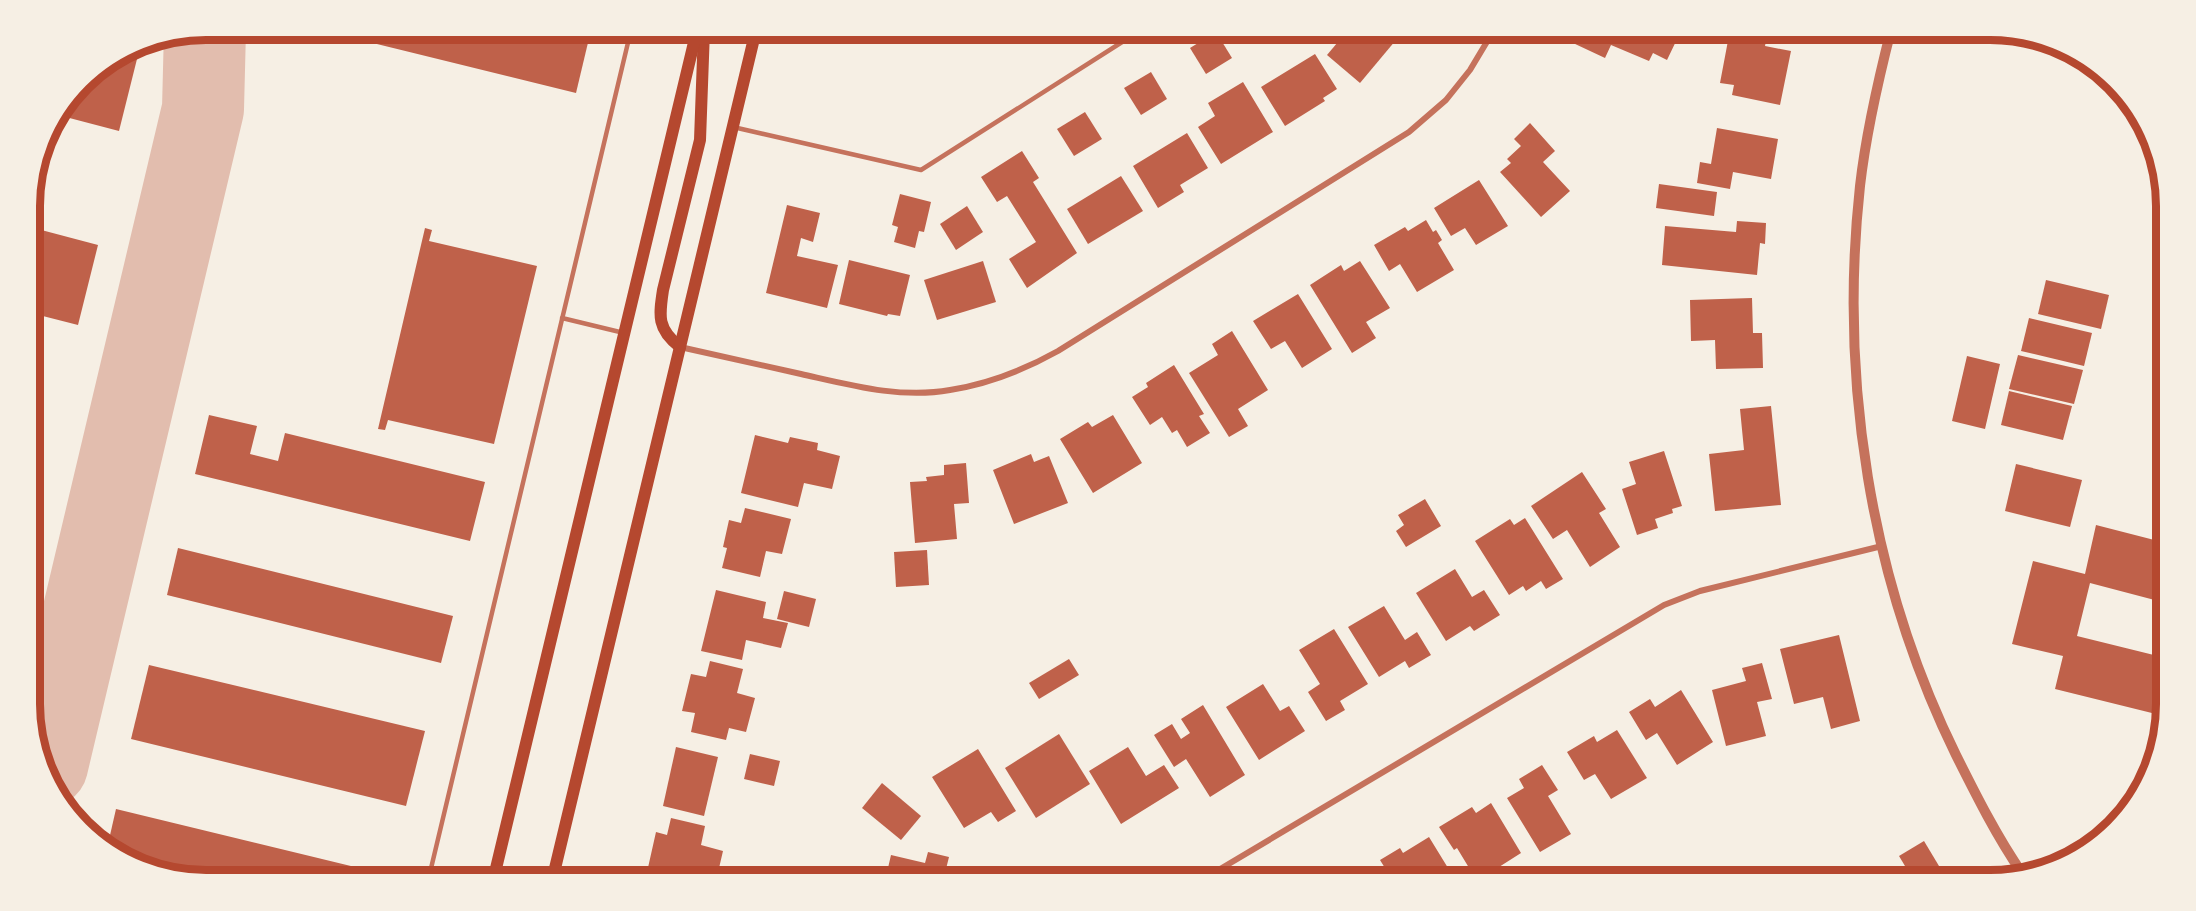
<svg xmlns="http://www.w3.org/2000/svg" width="2196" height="911" viewBox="0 0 2196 911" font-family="Karla,sans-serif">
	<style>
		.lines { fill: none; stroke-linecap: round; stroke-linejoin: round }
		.taxiway { stroke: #e2bdae; stroke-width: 82 }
		.building { fill: #bf614a }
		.service { stroke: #c5725c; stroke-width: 4.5 }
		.minor { stroke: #c5725c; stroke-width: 6 }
		.tertiary { stroke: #c5725c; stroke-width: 10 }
		.secondary { stroke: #b5482f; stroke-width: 12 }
		.rim { fill: none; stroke: #b5482f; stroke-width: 8 }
	</style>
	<rect width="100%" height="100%" fill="#f6efe4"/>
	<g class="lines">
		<polyline class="taxiway" points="47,766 203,109 205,30"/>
	</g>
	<g class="building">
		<polygon points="320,30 591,30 576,93"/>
		<polygon points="1348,30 1396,30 1401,34 1360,83 1327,55"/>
		<polygon points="1579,30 1668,30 1679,35 1667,60 1653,53 1649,61 1611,45 1605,58 1573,43"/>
		<polygon points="1730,30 1768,30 1765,46 1791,51 1780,105 1732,95 1734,85 1720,83"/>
		<polygon points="1216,32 1232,58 1206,74 1190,48"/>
		<polygon points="141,43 119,131 58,115 90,74"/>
		<polygon points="1315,54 1337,89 1323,98 1325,101 1285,126 1261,87"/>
		<polygon points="1151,72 1167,99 1141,115 1124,88"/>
		<polygon points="1243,82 1273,132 1221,164 1198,127 1215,116 1208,103"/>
		<polygon points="1085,112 1102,139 1074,156 1057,129"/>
		<polygon points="1530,123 1555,151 1543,162 1570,191 1541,217 1500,172 1511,163 1507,159 1521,146 1514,139"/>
		<polygon points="1717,128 1778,139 1771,179 1733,172 1730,189 1697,183 1700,162 1711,164"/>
		<polygon points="1187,133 1208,168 1180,185 1184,192 1158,208 1133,166"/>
		<polygon points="1022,151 1039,178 1033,182 1077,253 1027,288 1009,259 1036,242 1007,196 997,202 981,177"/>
		<polygon points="1121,176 1143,211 1088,244 1067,209"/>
		<polygon points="1479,180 1508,226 1476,245 1465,228 1451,236 1434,208"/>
		<polygon points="1659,184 1717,192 1714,216 1656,208"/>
		<polygon points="900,194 931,202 924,232 919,231 915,248 894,242 898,227 892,225"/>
		<polygon points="787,205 820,213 813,242 801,238 797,256 838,265 827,308 766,293"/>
		<polygon points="967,206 983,232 956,250 940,224"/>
		<polygon points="1426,220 1433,232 1436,230 1442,240 1438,243 1454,270 1417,292 1400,264 1389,271 1374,245 1405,227 1408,231"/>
		<polygon points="1737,221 1766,223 1765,244 1760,243 1757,275 1662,265 1665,226 1736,232"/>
		<polygon points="30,227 98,245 78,325 31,313"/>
		<polygon points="425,228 432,230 429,241 537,266 494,444 388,420 385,430 378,429"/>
		<polygon points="849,260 910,275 900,316 888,314 887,316 839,304"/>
		<polygon points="983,261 996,302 937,320 924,280"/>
		<polygon points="1360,261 1390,308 1366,322 1376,338 1352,353 1310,285 1341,265 1344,271"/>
		<polygon points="2046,280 2109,295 2101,329 2038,314"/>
		<polygon points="1298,294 1332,349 1302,368 1285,341 1271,349 1253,321"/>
		<polygon points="1752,298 1753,333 1762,333 1763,368 1716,369 1715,340 1691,341 1690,300"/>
		<polygon points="2029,318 2092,333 2084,366 2021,351"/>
		<polygon points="1232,331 1268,390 1238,409 1248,426 1229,437 1189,373 1218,355 1212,344"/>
		<polygon points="2018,355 2083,370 2074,404 2009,389"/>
		<polygon points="1967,356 2000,364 1985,429 1952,421"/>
		<polygon points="1174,365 1204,414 1199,416 1210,433 1187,447 1177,430 1172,433 1162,417 1150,425 1132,397 1148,387 1146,383"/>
		<polygon points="2009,391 2072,406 2063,440 2001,425"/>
		<polygon points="1771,406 1781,505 1715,511 1709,454 1744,450 1740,409"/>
		<polygon points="209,415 257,426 250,454 278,461 285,433 485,482 470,541 195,474"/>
		<polygon points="1113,415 1142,463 1093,493 1060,439 1088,422 1092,427"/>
		<polygon points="755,435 788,443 790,437 818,443 817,450 840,456 832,489 804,483 798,507 741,493"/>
		<polygon points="1664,451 1682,506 1672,509 1673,513 1655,519 1658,528 1637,535 1622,489 1636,484 1629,462"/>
		<polygon points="1031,454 1034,462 1049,456 1068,503 1014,524 993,470"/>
		<polygon points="966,463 969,503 954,504 957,539 915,543 910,482 927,481 926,477 944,475 944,465"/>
		<polygon points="2016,464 2082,480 2070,527 2005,511"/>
		<polygon points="1582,472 1606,509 1599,513 1620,547 1590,567 1567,530 1553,539 1531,506"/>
		<polygon points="1425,499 1441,526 1406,547 1396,531 1404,525 1398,515"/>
		<polygon points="745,508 791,519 782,554 766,551 760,577 722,568 727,548 723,547 729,520 741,523"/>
		<polygon points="1525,518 1563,579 1546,589 1541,581 1526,591 1523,586 1509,595 1475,541 1510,519 1514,525"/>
		<polygon points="2096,525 2166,543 2166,603 2090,583 2077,636 2166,658 2166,705 2164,716 2055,689 2063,656 2012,644 2033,561 2085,574"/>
		<polygon points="178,548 453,616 441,663 167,595"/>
		<polygon points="927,550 929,585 896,587 894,552"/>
		<polygon points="1455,569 1472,597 1484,590 1500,615 1474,631 1470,626 1446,641 1416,593"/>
		<polygon points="716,590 766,602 763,618 788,623 781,648 746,640 742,660 701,651"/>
		<polygon points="784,591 816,599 809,627 777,619"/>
		<polygon points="1384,606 1405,640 1417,632 1431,655 1409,668 1405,661 1379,677 1348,627"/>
		<polygon points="1334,629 1368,684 1340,701 1345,710 1326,721 1308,692 1320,684 1299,650"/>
		<polygon points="1839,635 1860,721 1831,729 1823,697 1794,704 1780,649"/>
		<polygon points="1069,659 1079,675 1039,699 1029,683"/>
		<polygon points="710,661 743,669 737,693 755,698 746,732 729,728 726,740 691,732 695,713 682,711 691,674 706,677"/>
		<polygon points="1762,663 1772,699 1757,702 1766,736 1726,746 1712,690 1746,681 1742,668"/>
		<polygon points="149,665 425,731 406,806 131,739"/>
		<polygon points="1263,684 1280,711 1289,706 1305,731 1259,760 1226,707"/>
		<polygon points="1681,690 1713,742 1677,765 1657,733 1646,740 1629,712 1650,699 1655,707"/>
		<polygon points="1203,705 1245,775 1210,797 1186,759 1174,767 1154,735 1172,724 1181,739 1190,733 1181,719"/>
		<polygon points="1617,730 1647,778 1611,799 1595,774 1584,780 1567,752 1594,736 1597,742"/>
		<polygon points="1059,734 1090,784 1036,818 1005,768"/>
		<polygon points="676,747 718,757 704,816 663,806"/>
		<polygon points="1128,747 1146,776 1164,765 1179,788 1121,824 1089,771"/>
		<polygon points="978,749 1016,811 998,822 991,812 964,828 932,777"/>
		<polygon points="750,754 780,761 774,786 744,779"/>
		<polygon points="1542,765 1558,790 1548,796 1571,834 1540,852 1507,798 1524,788 1519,779"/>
		<polygon points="882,783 921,816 901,840 862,808"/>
		<polygon points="1491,803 1521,853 1477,881 1457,848 1454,850 1439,827 1472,807 1476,813"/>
		<polygon points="116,809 388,875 387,881 213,881 131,861 108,844"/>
		<polygon points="671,818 705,826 701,845 723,851 716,881 645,881 656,832 667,835"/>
		<polygon points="1429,837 1456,881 1413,881 1411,878 1406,881 1393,881 1380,860 1400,848 1403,853"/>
		<polygon points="1924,841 1948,881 1914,881 1899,856"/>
		<polygon points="928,852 949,857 943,881 885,881 891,855 925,863"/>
	</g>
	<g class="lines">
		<g class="service">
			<polyline points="733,127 921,170 1141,30"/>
			<polyline points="562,318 624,333"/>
			<polyline points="428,881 631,30"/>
		</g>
		<g class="minor">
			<path d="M680 347C721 356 761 365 801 374 850 385 900 399 950 390 989 384 1024 370 1058 351L1409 132 1446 100 1470 70 1494 30"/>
			<polyline points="1200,881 1664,605 1700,591 1882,546"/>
		</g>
		<path class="tertiary" d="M1891 30C1878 81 1866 133 1860 186 1839 379 1870 580 1956 755 1976 795 1997 837 2022 873"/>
		<g class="secondary">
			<path d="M680 347C657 329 659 316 663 290L700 140 704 30"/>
			<polyline points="493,881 697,30"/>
			<polyline points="552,881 756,30"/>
		</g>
	</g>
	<path d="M0 0H2196V911H0ZM206 40H1990A166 166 0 0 1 2156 206V704A166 166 0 0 1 1990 870H206A166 166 0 0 1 40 704V206A166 166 0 0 1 206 40Z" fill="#f6efe4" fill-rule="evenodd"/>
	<path class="rim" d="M206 40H1990A166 166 0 0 1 2156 206V704A166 166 0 0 1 1990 870H206A166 166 0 0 1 40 704V206A166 166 0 0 1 206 40Z"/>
</svg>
